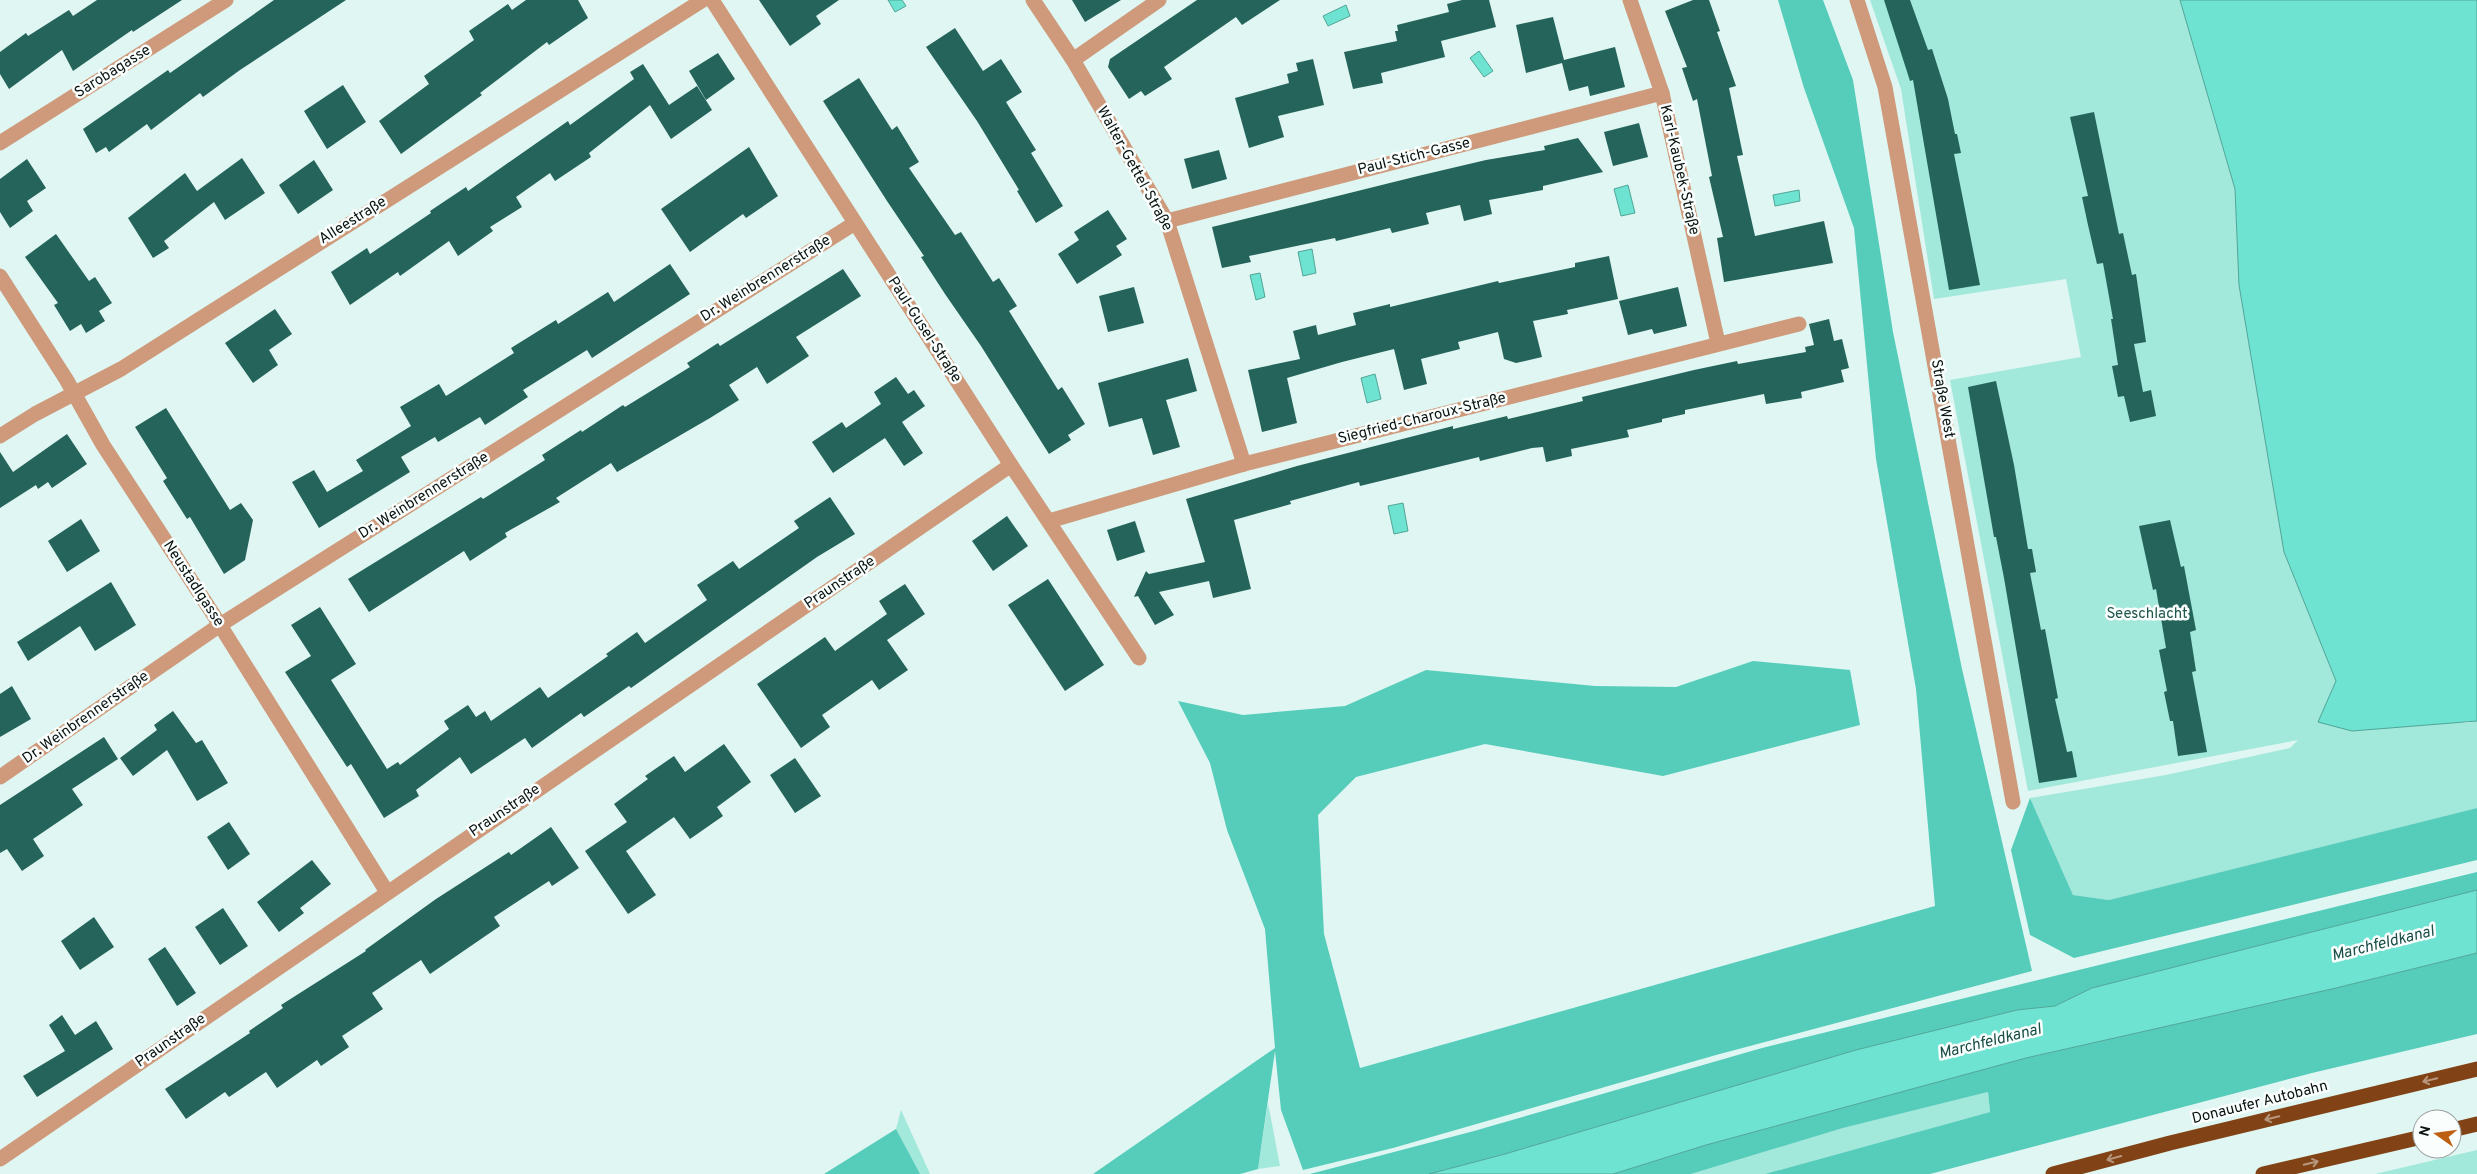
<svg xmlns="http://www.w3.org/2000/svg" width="2477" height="1174" viewBox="0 0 2477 1174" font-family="Overpass,sans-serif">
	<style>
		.green { fill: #a2e8db }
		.forest { fill: #56ccbb }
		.water { fill: #6ee3d1; stroke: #50a597 }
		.building { fill: #25645b }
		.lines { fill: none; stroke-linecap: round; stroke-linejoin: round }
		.street { stroke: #ce9a7b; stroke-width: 15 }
		.highway { stroke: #814316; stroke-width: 15 }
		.oneway { stroke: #b7987e }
		.labels { text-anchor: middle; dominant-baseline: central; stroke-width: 5; stroke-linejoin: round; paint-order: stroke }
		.street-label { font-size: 15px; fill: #0a1311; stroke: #fafffe }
		.park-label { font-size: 15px; fill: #22554d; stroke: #fafffe }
		.water-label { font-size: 16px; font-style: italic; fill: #1a4e46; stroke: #fafffe }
	</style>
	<rect width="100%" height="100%" fill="#dff6f2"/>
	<g class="green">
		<polygon points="1870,0 2180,0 2235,189 2239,285 2284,552 2336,681 2319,722 2467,723 2477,721 2477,808 2109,900 2073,895 2030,798 2166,775 2290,748 2298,740 2028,791 1950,380 2081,357 2066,279 1934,299 1901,89"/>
		<polygon points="1988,1092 1990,1112 1765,1174 1691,1174 1843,1128"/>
		<polygon points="1268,1103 1280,1166 1258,1169"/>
		<polygon points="901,1110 930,1174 919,1174 896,1129"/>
		<polygon points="2477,1150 2477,1174 2375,1174"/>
	</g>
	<g class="forest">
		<polygon points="1778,0 1823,0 1853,80 1893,332 1962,669 2032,971 1716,1055 1393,1148 1303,1170 1281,1110 1275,1051 1258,1169 1240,1174 1093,1174 1275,1048 1265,929 1227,830 1210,763 1178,701 1243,715 1345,706 1426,670 1595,686 1676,687 1753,661 1850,670 1860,725 1663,776 1485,744 1356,777 1318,815 1324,934 1360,1068 1935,906 1916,689 1876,459 1854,228 1804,88"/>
		<polygon points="2030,798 2073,895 2109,900 2477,808 2477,860 2074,958 2030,935 2011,850"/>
		<polygon points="2477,872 2477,890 2092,988 2055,1006 2017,1010 1856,1050 1505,1154 1429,1174 1310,1174 1474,1131 1762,1048"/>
		<polygon points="2477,953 2477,1034 2312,1073 1930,1174 1765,1174 1990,1112 1988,1092 1843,1128 1691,1174 1613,1174 1706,1145 2026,1058 2336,988"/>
		<polygon points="896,1129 920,1174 824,1174"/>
	</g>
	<g class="water">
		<polygon points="888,0 902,0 906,6 895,12"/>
		<polygon points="2180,0 2477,0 2477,721 2352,731 2318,722 2336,681 2284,552 2239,285 2235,189"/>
		<polygon points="1346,5 1350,16 1328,26 1323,16"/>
		<polygon points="1479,51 1493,71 1484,77 1470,58"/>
		<polygon points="1628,185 1635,213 1621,216 1614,189"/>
		<polygon points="1799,190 1800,201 1775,206 1773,195"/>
		<polygon points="1312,249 1316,273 1303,276 1298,252"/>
		<polygon points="1260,273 1265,297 1256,300 1250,275"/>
		<polygon points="1375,374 1381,399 1367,403 1361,378"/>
		<polygon points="1403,503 1408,531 1394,534 1388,506"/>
		<polygon points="2477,890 2477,953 2336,988 2026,1058 1706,1145 1613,1174 1429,1174 1505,1154 1856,1050 2017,1010 2055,1006 2092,988"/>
	</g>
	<g class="building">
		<polygon points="97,0 182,0 133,32 132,30 73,71 62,50 9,89 0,74 0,52 26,33 28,36 69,10 73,16"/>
		<polygon points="274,0 346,0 240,70 203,97 200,93 151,130 147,124 109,152 106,147 96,153 83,129 168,70 170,73"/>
		<polygon points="526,0 578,0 588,18 549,45 547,42 480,93 482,95 401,154 379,121 429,84 424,76 474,40 469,31 508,4 512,10"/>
		<polygon points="759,0 839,0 816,16 821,24 790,46"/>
		<polygon points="1072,0 1121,0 1085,22"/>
		<polygon points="1197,0 1280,0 1242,25 1236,17 1164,67 1172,79 1145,96 1141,91 1129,99 1108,67 1110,59"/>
		<polygon points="1462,0 1489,0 1496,27 1441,41 1445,57 1381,73 1383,83 1353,89 1344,52 1397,41 1395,31 1398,31 1397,25 1449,12 1447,4"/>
		<polygon points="1693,0 1709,0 1720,31 1717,32 1736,86 1729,88 1743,155 1737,156 1755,236 1824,221 1833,263 1724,282 1717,238 1723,237 1709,177 1712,176 1697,99 1693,101 1682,68 1687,67 1665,11"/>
		<polygon points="1884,0 1910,0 1928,50 1932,49 1948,99 1955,134 1957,134 1961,153 1954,154 1980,285 1949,290 1913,80 1910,81"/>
		<polygon points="1553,17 1564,60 1615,47 1625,87 1590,96 1588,86 1569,91 1562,63 1526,73 1516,25"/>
		<polygon points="955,28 983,71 1001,59 1022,92 1006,102 1036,150 1031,153 1063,206 1036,223 1017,191 1019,190 977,121 926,47"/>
		<polygon points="718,53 735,79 706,100 689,71"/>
		<polygon points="1313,59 1324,105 1278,116 1284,137 1249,148 1235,98 1289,83 1287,74 1298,71 1296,63"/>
		<polygon points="643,64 669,105 697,86 712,110 671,139 650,105 589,153 591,157 555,181 550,173 516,197 522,207 490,227 493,231 458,256 449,241 400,276 398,272 350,305 331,272 367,248 370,254 431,213 430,211 466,187 468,191 568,121 570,125 634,79 630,72"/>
		<polygon points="859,78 892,130 897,126 919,162 909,168 955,235 961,232 993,282 999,278 1017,306 1009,311 1058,390 1062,387 1085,424 1068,435 1071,440 1049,454 981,346 945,294 921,257 924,256 887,201 823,101"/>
		<polygon points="343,85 366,122 327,149 304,111"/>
		<polygon points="2094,112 2119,234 2123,233 2132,275 2136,274 2146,342 2134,344 2143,392 2151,390 2156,416 2130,422 2124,396 2118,397 2112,366 2118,365 2111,319 2113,319 2103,263 2097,264 2088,225 2082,197 2088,196 2070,117"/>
		<polygon points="1639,123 1648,157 1613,166 1604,132"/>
		<polygon points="1578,138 1603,172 1543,186 1543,190 1489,200 1492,214 1464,221 1460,205 1426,213 1429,224 1392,233 1390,228 1336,241 1335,238 1249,256 1251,262 1222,268 1212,227 1418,176 1486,160 1545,150 1544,146"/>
		<polygon points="749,147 778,196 746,218 743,214 690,252 661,209"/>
		<polygon points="1219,150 1227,179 1192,189 1184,159"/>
		<polygon points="242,158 265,193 225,220 214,202 164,241 169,248 153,258 128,218 185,173 197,191"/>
		<polygon points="27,159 46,188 27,201 33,211 10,228 0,212 0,179"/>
		<polygon points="314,160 333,190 298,214 279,185"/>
		<polygon points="1108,210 1127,239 1116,246 1122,255 1077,284 1058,254 1079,240 1074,232"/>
		<polygon points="56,234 89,281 95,277 112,303 99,311 105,321 86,333 81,324 70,331 54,305 58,303 25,257"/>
		<polygon points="1609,256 1618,299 1567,310 1568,314 1533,321 1542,357 1516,363 1504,359 1498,332 1458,342 1460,349 1421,359 1427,384 1404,390 1394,349 1342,362 1287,378 1297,423 1262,432 1248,370 1300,359 1293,331 1316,325 1318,335 1356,325 1353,313 1390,304 1390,307 1498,281 1499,283 1575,267 1575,263"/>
		<polygon points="670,264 690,294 592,358 587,350 523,390 528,397 485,425 480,417 438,442 435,437 401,457 410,472 319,528 292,482 314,470 327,492 363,471 356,460 411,426 400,407 439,384 446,396 514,353 511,348 556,320 558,324 608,292 614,302"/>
		<polygon points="843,269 861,296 796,337 809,356 767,384 757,367 729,385 739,400 710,418 617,472 611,463 556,498 560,502 505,533 507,537 470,561 464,551 369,612 348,579 481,497 483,499 545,460 542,455 581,430 582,432 623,405 625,407 690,367 687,363 718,343 720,346"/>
		<polygon points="1134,287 1144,323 1108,332 1099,296"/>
		<polygon points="1678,287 1687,326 1654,334 1652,329 1628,335 1619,301"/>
		<polygon points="275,309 292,334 269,350 278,365 253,383 225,343"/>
		<polygon points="1829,319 1834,341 1842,339 1849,368 1841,370 1844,382 1801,392 1802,398 1766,404 1764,394 1685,410 1685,414 1662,419 1662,422 1627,430 1629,437 1571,449 1572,456 1546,462 1543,447 1532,448 1480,461 1479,457 1360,486 1359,482 1290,501 1291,504 1234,520 1251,589 1213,598 1209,581 1159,592 1174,615 1155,625 1138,596 1134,597 1146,571 1149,574 1205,562 1186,499 1297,466 1453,426 1453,429 1507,416 1508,419 1583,401 1582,397 1694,370 1737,361 1738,364 1806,352 1805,347 1814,345 1809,324"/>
		<polygon points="1188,358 1197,391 1166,400 1180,447 1153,455 1142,418 1109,427 1098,383"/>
		<polygon points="896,377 908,394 914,390 925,406 902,422 923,453 904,466 885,438 833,473 812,442 842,422 846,428 881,404 874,392"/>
		<polygon points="1996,381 2014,465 2028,549 2032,549 2036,572 2030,573 2041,630 2045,629 2058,698 2055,699 2067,752 2072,751 2077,777 2039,783 2004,578 1996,537 1994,537 1968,387"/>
		<polygon points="166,408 230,510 241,503 253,520 245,560 224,574 190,517 187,519 163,481 167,478 135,427"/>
		<polygon points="67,434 87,464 52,488 48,482 38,489 36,485 0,508 0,452 13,472"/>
		<polygon points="830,497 855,534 817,557 631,688 629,686 584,717 581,713 532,748 525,738 471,774 460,757 416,790 419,796 384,818 351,764 347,767 285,672 311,656 291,625 320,607 356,664 331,680 387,769 398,762 400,765 449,729 444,721 468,705 476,717 485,711 491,721 540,687 548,698 608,656 606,654 637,632 645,643 707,600 697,585 733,561 739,569 799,528 794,521"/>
		<polygon points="1007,516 1028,546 993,571 972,541"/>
		<polygon points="81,519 100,551 67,572 48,541"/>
		<polygon points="2170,520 2181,567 2184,566 2196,630 2190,632 2196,671 2192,672 2207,752 2178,756 2173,721 2170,721 2164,692 2167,691 2159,650 2166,648 2156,589 2153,590 2139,526"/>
		<polygon points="1135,521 1145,552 1117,561 1107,530"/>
		<polygon points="1048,579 1104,665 1065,691 1008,605"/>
		<polygon points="111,582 136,625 95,651 80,626 28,661 17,642"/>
		<polygon points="905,584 925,614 887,640 908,670 879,690 872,680 822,715 830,727 801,748 757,684 825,637 835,651 887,614 879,601"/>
		<polygon points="12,686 31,719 0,737 0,694"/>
		<polygon points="173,711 196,743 202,740 228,783 197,801 167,750 133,776 120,758 157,730 154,725"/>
		<polygon points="104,737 118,759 72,789 83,805 33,839 44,856 22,871 7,849 0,853 0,805"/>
		<polygon points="724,744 751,782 717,807 723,816 690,839 674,817 626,851 656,895 628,914 585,851 627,822 614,804 648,779 645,776 674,756 685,772"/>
		<polygon points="795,758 821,796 795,813 770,775"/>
		<polygon points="229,822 250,854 228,870 207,837"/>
		<polygon points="551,827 579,868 552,886 549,881 494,917 500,926 430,974 421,960 372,993 383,1009 342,1036 349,1047 321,1066 317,1060 277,1088 266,1072 229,1097 225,1092 186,1119 165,1089 250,1033 249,1031 283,1008 281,1005 366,951 365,950 436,899 509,852 511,855"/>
		<polygon points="312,860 331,884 300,908 304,913 279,932 257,902"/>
		<polygon points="223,908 248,946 220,965 195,927"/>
		<polygon points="94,917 114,947 80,970 61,941"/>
		<polygon points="165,947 196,993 177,1006 148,959"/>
		<polygon points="62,1015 75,1035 96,1021 113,1049 37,1097 23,1076 65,1051 49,1025"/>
	</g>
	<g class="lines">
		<g class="street">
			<polyline points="712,0 1011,465 1139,658"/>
			<polyline points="1033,0 1073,60 1167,221 1244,464"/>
			<polyline points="1630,0 1662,93 1718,343"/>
			<polyline points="1857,0 1885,87 2013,802"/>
			<polyline points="1073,60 1159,0"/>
			<polyline points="0,143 226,0"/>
			<polyline points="1167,221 1662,93"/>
			<polyline points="0,276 66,379 103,445 213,614 387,892"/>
			<polyline points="0,436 35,414 121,369 703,0"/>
			<polyline points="1049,521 1244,464 1799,324"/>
			<polyline points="0,777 220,625 855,223"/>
			<polyline points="0,1159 1011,465"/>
		</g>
		<g class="highway">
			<polyline points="2452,1130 2477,1124"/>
			<polyline points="2053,1174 2170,1143 2477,1069"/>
			<polyline points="2263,1174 2422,1137"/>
		</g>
	</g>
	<defs><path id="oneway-shaft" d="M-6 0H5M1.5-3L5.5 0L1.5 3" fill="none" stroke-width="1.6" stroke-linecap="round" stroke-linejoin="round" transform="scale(1.25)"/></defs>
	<g class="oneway">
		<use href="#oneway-shaft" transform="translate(2430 1080) rotate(166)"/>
		<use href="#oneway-shaft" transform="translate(2272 1118) rotate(166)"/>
		<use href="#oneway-shaft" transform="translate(2114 1158) rotate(165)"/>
		<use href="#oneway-shaft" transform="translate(2311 1163) rotate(-13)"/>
	</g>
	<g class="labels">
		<g class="street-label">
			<text transform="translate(113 72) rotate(-32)">Sarobagasse</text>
			<text transform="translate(1414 157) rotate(-14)">Paul-Stich-Gasse</text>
			<text transform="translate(1134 169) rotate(61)">Walter-Gettel-Straße</text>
			<text transform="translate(1679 170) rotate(77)">Karl-Kaubek-Straße</text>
			<text transform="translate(353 221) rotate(-32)">Alleestraße</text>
			<text transform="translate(766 279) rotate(-32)">Dr. Weinbrennerstraße</text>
			<text transform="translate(924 330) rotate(57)">Paul-Gusel-Straße</text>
			<text transform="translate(1942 399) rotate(80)">Straße West</text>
			<text transform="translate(1422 419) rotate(-14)">Siegfried-Charoux-Straße</text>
			<text transform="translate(424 496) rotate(-32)">Dr. Weinbrennerstraße</text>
			<text transform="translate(840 583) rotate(-34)">Praunstraße</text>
			<text transform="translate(193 584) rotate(57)">Neustadlgasse</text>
			<text transform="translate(86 718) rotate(-35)">Dr. Weinbrennerstraße</text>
			<text transform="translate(505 811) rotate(-34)">Praunstraße</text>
			<text transform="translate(171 1041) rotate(-35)">Praunstraße</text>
			<text transform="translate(2260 1103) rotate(-14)">Donauufer Autobahn</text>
		</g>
		<g class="park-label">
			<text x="2147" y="614">Seeschlacht</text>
		</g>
		<g class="water-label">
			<text transform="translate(2383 944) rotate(-14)">Marchfeldkanal</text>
			<text transform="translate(1990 1042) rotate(-14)">Marchfeldkanal</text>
		</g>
	</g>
	<g transform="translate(2437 1134) rotate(284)"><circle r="24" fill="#fafffe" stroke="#9aa19f"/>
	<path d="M0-4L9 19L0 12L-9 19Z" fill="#be6014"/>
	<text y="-8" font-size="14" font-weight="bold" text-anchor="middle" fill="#0a1311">N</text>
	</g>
</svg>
